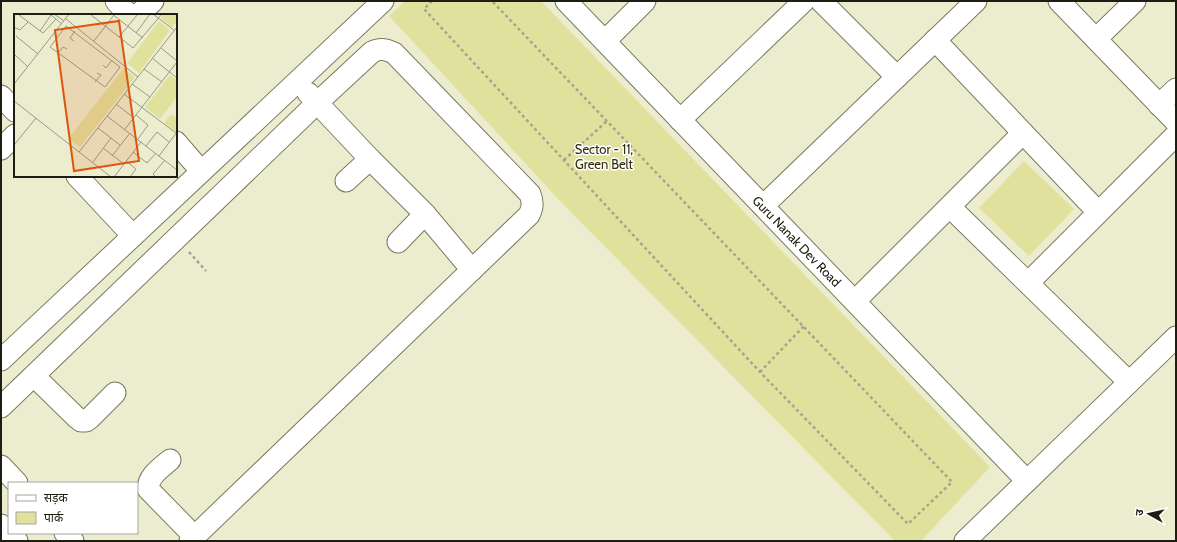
<svg xmlns="http://www.w3.org/2000/svg" width="1177" height="542" viewBox="0 0 1177 542" font-family="Cabin,'Noto Sans Devanagari',sans-serif">
	<style>
		.green { fill: #e1e19e }
		.lines { fill: none; stroke-linecap: round; stroke-linejoin: round }
		.minor-casing { stroke: #7a7b60; stroke-width: 23 }
		.path { stroke: #a5a58e; stroke-width: 2.5; stroke-dasharray: 3 3; stroke-linecap: butt }
		.minor { stroke: #fff; stroke-width: 21 }
		.labels { text-anchor: middle; dominant-baseline: central; stroke-width: 3; stroke-linejoin: round; paint-order: stroke }
		.park-label { font-size: 13px; fill: #2f2e0e; stroke: #fff }
		.street-label { font-size: 13px; fill: #1d1d12; stroke: #fff }
		.inset-road { fill: none; stroke: #999a83; stroke-width: 1 }
		.view { fill: #de560c; fill-opacity: 0.15; stroke: #de560c; stroke-width: 2 }
		.inset-edge { fill: none; stroke: #1d1d12; stroke-width: 2 }
	</style>
	<rect width="100%" height="100%" fill="#ecedcf"/>
	<g class="green">
		<polygon points="405,1 541,1 990,467 921,541 895,541 561,202 389,16"/>
		<polygon points="1024,161 1074,209 1029,256 979,208"/>
	</g>
	<g class="lines">
		<g class="minor-casing">
			<g id="minor">
				<polyline points="116,1 129,15"/>
				<polyline points="566,1 1027,481"/>
				<polyline points="821,1 897,77"/>
				<polyline points="1059,1 1176,122"/>
				<polyline points="138,15 153,1"/>
				<polyline points="1096,39 1135,1"/>
				<polyline points="935,40 1098,212"/>
				<polyline points="605,41 645,1"/>
				<polyline points="308,93 370,159 346,181"/>
				<polyline points="1,96 15,111"/>
				<polyline points="1159,105 1176,89"/>
				<polyline points="680,120 804,1"/>
				<polyline points="176,142 201,171"/>
				<polyline points="1,149 15,135"/>
				<polyline points="370,159 425,214"/>
				<polyline points="77,176 133,236"/>
				<polyline points="763,206 976,1"/>
				<polyline points="950,207 1129,382"/>
				<polyline points="398,242 425,214 472,270"/>
				<polyline points="1028,283 1176,135"/>
				<polyline points="855,301 1023,133"/>
				<polyline points="1,360 383,1"/>
				<polyline points="34,376 76,417 81,421 86,421 90,418 115,393"/>
				<path d="M1 407 317 103 372 52C380 48 385 49 394 53L530 194C533 202 533 207 529 215L190 541"/>
				<path d="M170 460C161 468 148 476 148 489L195 537"/>
				<polyline points="1,466 17,483"/>
				<polyline points="1,525 17,541"/>
				<polyline points="65,533 73,541"/>
				<polyline points="965,541 1176,337"/>
			</g>
		</g>
		<g class="path">
			<polyline points="432,1 424,9 760,372 908,524 952,482 492,1"/>
			<polyline points="564,160 607,121"/>
			<polyline points="189,252 206,271"/>
			<polyline points="760,372 804,326"/>
		</g>
		<use href="#minor" class="minor"/>
	</g>
	<g class="labels">
		<g class="park-label">
			<text x="604" y="149">Sector - 11,<tspan x="604" dy="15">Green Belt</tspan></text>
		</g>
		<g class="street-label">
			<text transform="translate(797 241) rotate(46)">Guru Nanak Dev Road</text>
		</g>
	</g>
	<g transform="translate(14 14)">
		<rect width="163" height="163" fill="#ecedcf"/>
		<path d="M150 0H163V7L158 13 147 4ZM145 7 156 16 125 59 113 49ZM110 54 121 63 66 133 54 125ZM156 61 163 66V83L146 105 131 93ZM157 100 163 104 162 118 150 109Z" fill="#e1e19e"/>
		<path class="inset-road" d="M40 0 50 7M76 0 119 34 148 0M98 0 129 24M139 0 160 16M5 1 29 19 42 5M37 1 48 10M52 5 124 63M52 12 106 53 91 73 36 33ZM0 13 6 16 14 8M26 17 37 1M122 19 136 0M2 22 24 40M105 23 124 0M60 27 56 24 61 17M80 27 100 1M147 34 163 47M44 39 49 33 53 35M0 40 14 53M138 44 163 64M89 51 92 54 98 46M130 55 148 68M81 68 87 61 83 59M0 70 55 0M118 70 136 83M110 80 162 119M0 87 97 163M102 90 120 104M122 101 134 111 124 125M93 102 163 156M84 114 106 131M111 115 163 48M0 131 22 104M132 132 143 118 155 128M89 134 110 150M65 138 163 13M119 138 133 149 142 139M98 142 116 119M145 142 163 118M112 147 122 155 116 163M79 148 97 124M100 163 127 128M142 163 139 160 151 146"/>
		<path class="view" d="M105 7 125 147 60 157 41 16Z"/>
		<rect width="163" height="163" class="inset-edge"/>
	</g>
	<rect width="1177" height="542" fill="none" stroke="#1d1d12" stroke-width="4"/>
	<rect x="8" y="482" width="130" height="52" fill="#ffffff" stroke="#a5a5a0"/>
	<rect x="16" y="495" width="20" height="6" fill="#ffffff" stroke="#a5a5a0"/>
	<text x="44" y="502" font-size="12" fill="#1d1d12">सड़क</text>
	<rect x="16" y="512" width="20" height="12" fill="#e1e19e" stroke="#a5a5a0"/>
	<text x="44" y="522" font-size="12" fill="#1d1d12">पार्क</text>
	<g transform="translate(1149 514) rotate(278)" stroke="#ffffff" stroke-width="3" paint-order="stroke">
	<path d="M0-3L7 15L0 10L-7 15Z" fill="#1d1d12"/>
	<text y="-6" font-size="11" font-weight="bold" text-anchor="middle" fill="#1d1d12">उ</text>
	</g>
</svg>
